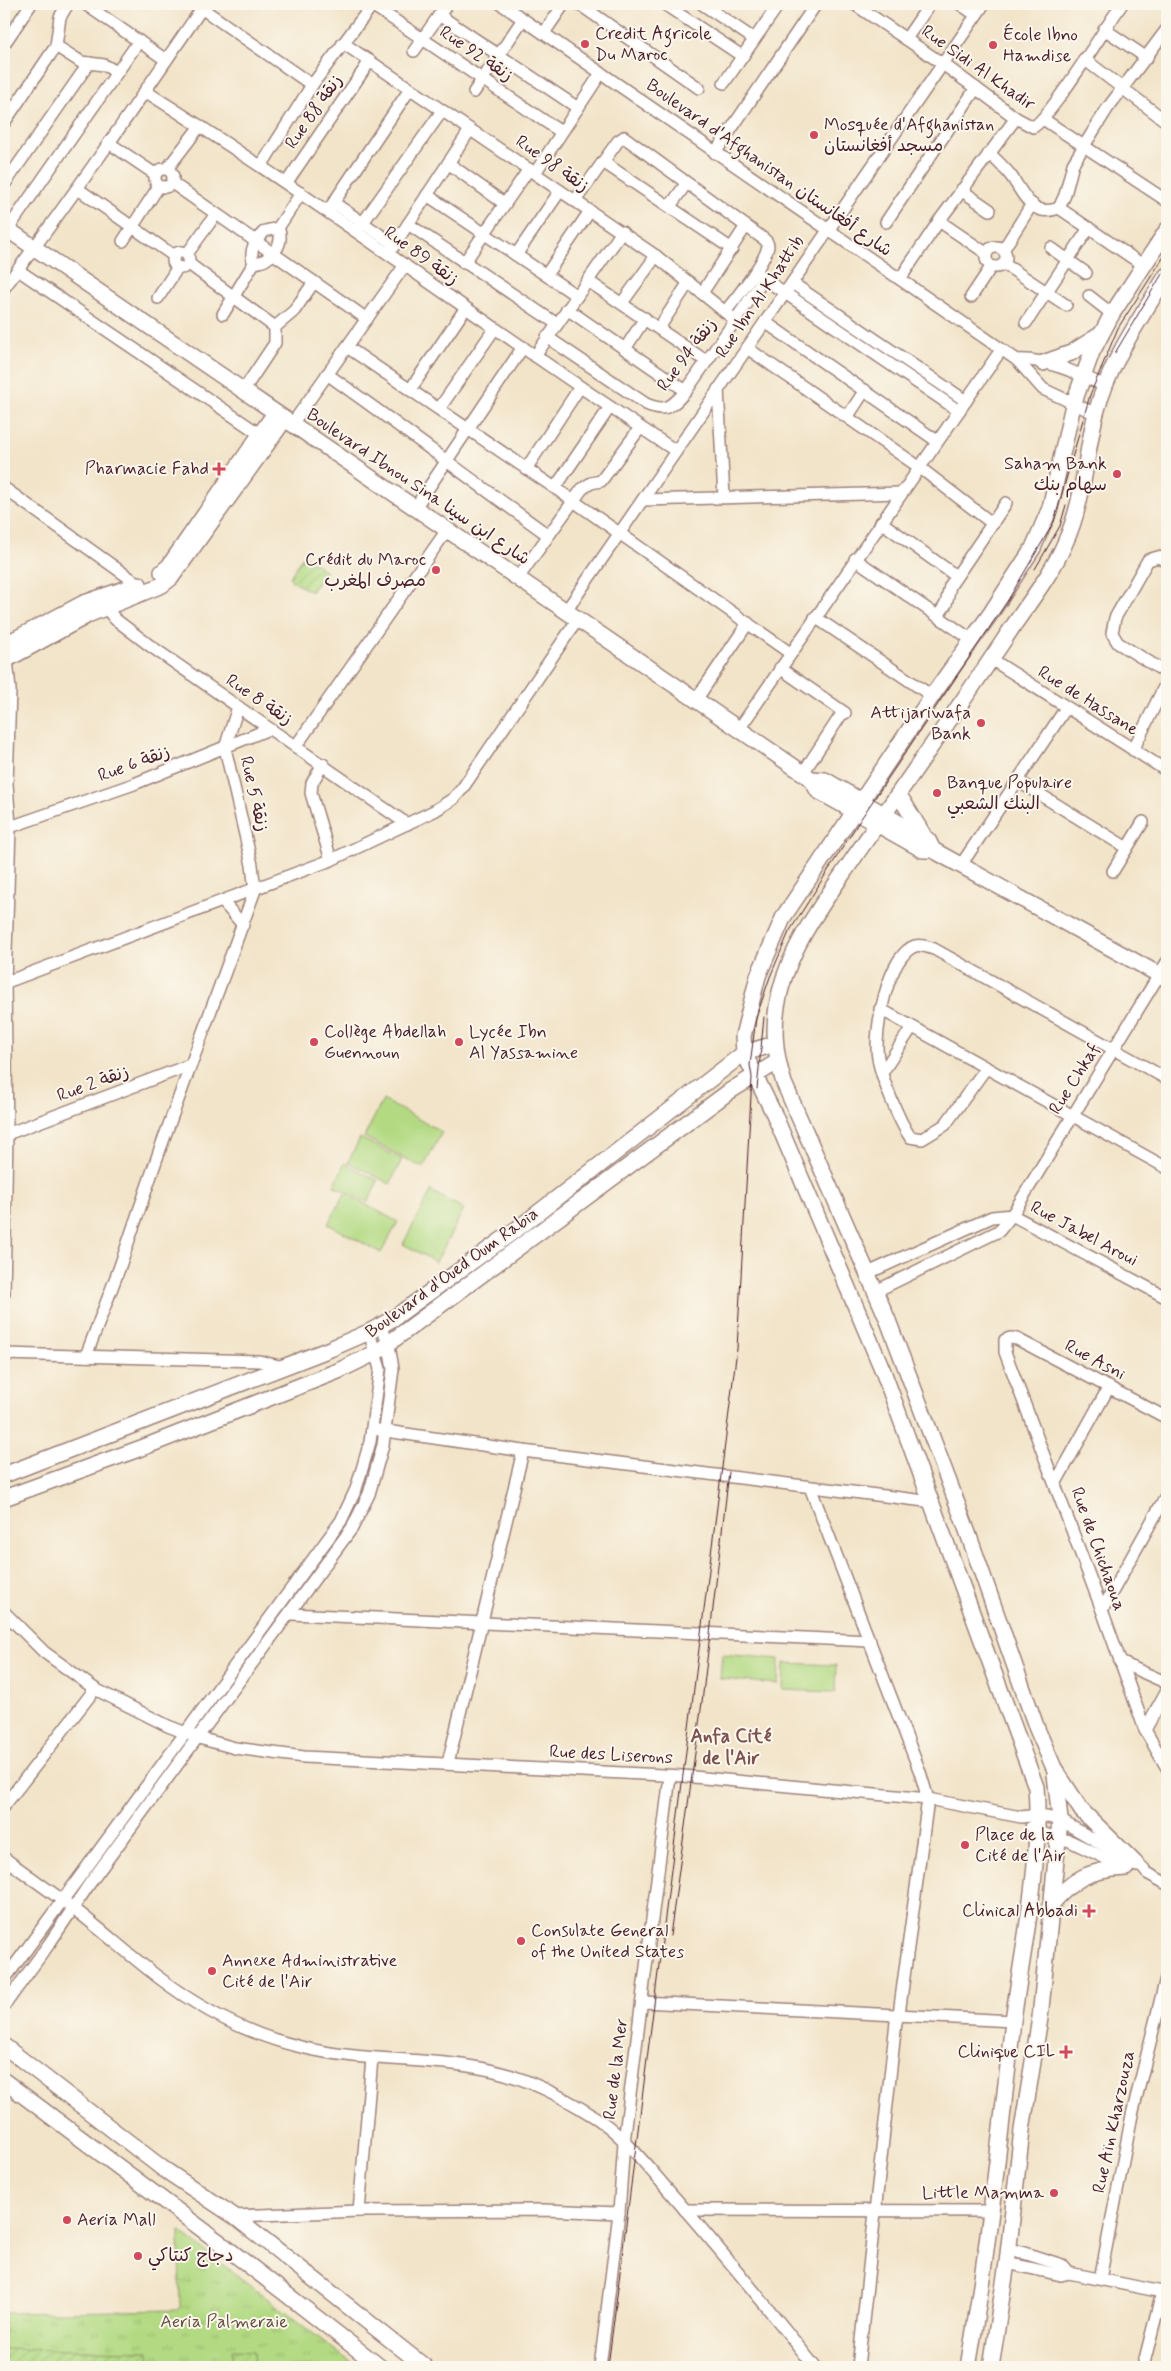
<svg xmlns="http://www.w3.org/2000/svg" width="1171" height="2371" viewBox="0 0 1171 2371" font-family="Mynerve,'Playpen Sans Arabic',sans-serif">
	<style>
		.park { fill: url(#park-tufts); stroke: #7e7c57 }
		.garden { fill: url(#garden-furrows); stroke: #7e7c57 }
		.pitch { fill: #b3da83; stroke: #7e7c57 }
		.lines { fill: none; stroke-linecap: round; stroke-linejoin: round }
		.minor-casing { stroke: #9e827a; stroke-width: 14 }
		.major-casing { stroke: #9e827a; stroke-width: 18 }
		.minor { stroke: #fff; stroke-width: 11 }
		.major { stroke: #fff; stroke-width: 15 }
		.tram { stroke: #4a1f2b; stroke-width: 1 }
		.poi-dot { fill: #d1495b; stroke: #fbf7ec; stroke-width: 2 }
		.labels { text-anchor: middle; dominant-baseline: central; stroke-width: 4; stroke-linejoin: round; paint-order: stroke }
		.poi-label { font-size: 18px; fill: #4a1f2b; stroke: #fbf7ec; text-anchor: start }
		.street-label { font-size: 18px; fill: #4a1f2b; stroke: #fbf7ec }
		.park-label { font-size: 18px; fill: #644e41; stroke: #fbf7ec }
		.neighbourhood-label { font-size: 19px; font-weight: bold; fill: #7b524f; stroke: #fbf7ec }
	</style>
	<defs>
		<pattern id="park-tufts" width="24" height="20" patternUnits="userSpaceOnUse" patternTransform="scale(1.25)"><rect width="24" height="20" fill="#b3da83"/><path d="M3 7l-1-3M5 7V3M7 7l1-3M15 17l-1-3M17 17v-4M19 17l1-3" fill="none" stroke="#9bbb71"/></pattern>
		<pattern id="garden-furrows" width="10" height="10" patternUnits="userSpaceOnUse" patternTransform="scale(1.25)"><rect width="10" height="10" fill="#b3da83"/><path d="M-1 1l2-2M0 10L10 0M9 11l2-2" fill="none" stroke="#9bbb71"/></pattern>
	</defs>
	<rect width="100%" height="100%" fill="#fbf7ec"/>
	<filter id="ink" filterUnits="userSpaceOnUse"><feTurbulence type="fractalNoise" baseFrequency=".02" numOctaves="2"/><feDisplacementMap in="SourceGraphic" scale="10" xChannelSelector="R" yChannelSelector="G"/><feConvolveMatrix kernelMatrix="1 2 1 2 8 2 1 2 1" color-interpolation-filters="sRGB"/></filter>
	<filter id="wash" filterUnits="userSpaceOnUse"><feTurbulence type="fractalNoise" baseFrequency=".0096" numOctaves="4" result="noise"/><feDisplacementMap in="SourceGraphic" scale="20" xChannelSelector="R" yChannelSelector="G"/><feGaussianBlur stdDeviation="1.12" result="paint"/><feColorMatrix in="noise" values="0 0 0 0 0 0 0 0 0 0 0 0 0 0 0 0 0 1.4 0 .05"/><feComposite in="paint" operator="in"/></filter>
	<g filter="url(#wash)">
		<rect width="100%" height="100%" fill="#f2e4c9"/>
		<polygon class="park" points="179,2231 357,2367 4,2367 4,2313 180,2310"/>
		<g class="garden">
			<polygon points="302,557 306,557 326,571 311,592 292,581 290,577"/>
			<polygon points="4,2349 149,2351 150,2367 4,2367"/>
			<polygon points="232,2350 253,2351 254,2367 232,2367"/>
		</g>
		<g class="pitch">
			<polygon points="383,1100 442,1132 423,1168 364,1137"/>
			<polygon points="360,1138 402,1159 390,1184 348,1162"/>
			<polygon points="345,1163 378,1181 368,1202 334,1186"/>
			<polygon points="431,1191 464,1209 436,1262 403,1244"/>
			<polygon points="345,1193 398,1222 381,1253 328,1224"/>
			<polygon points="722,1654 779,1659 778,1684 720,1679"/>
			<polygon points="784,1663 836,1665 835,1692 783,1690"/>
		</g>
	</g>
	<g filter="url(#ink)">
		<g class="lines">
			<g class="minor-casing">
				<g id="minor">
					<polyline points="85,4 166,60"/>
					<polyline points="501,4 1017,360 1043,389 1096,414"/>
					<polyline points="579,4 699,88"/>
					<polyline points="664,4 742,56"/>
					<polyline points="702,4 754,39"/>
					<path d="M854 4 943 64 1016 118 1033 127C1049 120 1107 25 1122 4"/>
					<polyline points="960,4 976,15"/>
					<polyline points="197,5 312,85"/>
					<polyline points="372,5 561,132"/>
					<polyline points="439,15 578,108"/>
					<polyline points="1104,29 1147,58"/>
					<polyline points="544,33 564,4"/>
					<polyline points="906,39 930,4"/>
					<polyline points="343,43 656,256 735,320"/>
					<polyline points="4,44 31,4"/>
					<polyline points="56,46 81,62 104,65 117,72"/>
					<polyline points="414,51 447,4"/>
					<polyline points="1084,59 1167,122"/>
					<polyline points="724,83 779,4"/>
					<path d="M145 91C326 205 497 334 676 451"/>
					<polyline points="474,92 523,19"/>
					<polyline points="1043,119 1167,201"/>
					<polyline points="4,123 56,46 60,17 68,4"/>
					<polyline points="109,143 155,174"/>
					<polyline points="715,153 816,4"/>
					<path d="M989 153C996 160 1005 168 1011 176 1023 192 1031 219 1059 208L1065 195 1073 164 1084 146 1107 109 1167 29"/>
					<polyline points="603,162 732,249"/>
					<polyline points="448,163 505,204"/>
					<polyline points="261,166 312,85 373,4"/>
					<circle cx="164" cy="178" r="9"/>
					<polyline points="167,169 200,126"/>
					<polyline points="535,173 601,73"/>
					<polyline points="287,182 370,61"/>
					<polyline points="172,183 367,319"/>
					<polyline points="4,185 89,63"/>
					<polyline points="78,189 174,256"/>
					<polyline points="961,190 990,210"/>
					<polyline points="427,195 577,296"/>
					<path d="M575 201 618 141 624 137 761 237C764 239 768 241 768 246 766 261 735 300 725 312"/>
					<polyline points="334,203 395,245"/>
					<polyline points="670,206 686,184"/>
					<polyline points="1059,208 1143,265"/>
					<polyline points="328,211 410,89"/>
					<polyline points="939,221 986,253"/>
					<polyline points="886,222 976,88"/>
					<polyline points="408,224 557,324"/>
					<polyline points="278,228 301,193"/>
					<polyline points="8,229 139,41"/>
					<polyline points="357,231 442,111"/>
					<polyline points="123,241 159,186"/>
					<circle cx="996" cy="257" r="10"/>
					<polyline points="1051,248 1086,273"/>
					<polyline points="1003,250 1032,204"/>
					<circle cx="181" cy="260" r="8"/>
					<polyline points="389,253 470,130"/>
					<polyline points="187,254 216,214"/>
					<polyline points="516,255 560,191"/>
					<path d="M254 263C248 251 256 239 265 231L278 228"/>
					<path d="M254 263C270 262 286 244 278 228"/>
					<polyline points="464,263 529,169"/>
					<polyline points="189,264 275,327"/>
					<polyline points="1004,264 1066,305"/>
					<polyline points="18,270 261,435"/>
					<polyline points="546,275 590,211"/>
					<polyline points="760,276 959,411"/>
					<polyline points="900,279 939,221 1016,118"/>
					<polyline points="588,281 706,361"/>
					<polyline points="792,283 966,401"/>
					<path d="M4 288C73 197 137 103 202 8"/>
					<polyline points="702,293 746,226"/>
					<polyline points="1089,296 1112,314"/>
					<polyline points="971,297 991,267"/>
					<polyline points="158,298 178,267"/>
					<polyline points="622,303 656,256"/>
					<polyline points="567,309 686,391"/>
					<polyline points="223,314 254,263"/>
					<polyline points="765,322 937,441"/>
					<polyline points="1026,323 1089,228"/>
					<polyline points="659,328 689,282"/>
					<path d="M547 337 646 404C667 413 672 406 686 391L764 279"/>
					<polyline points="347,347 555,488 790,653"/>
					<polyline points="747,348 919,467 993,524"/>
					<polyline points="625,349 645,318"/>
					<polyline points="535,356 622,232"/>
					<path d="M1017 360C1046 358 1079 374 1105 386"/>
					<path d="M327 374C402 427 474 482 548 535"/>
					<polyline points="718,389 724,497"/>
					<polyline points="410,390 465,309"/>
					<polyline points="243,391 275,343 275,327 294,311 314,282"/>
					<polyline points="439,409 495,328"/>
					<polyline points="848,416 865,390"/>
					<polyline points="292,424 405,265"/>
					<polyline points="526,469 580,387"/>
					<polyline points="4,488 138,584"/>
					<polyline points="555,488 610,407"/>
					<polyline points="644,500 901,493"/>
					<polyline points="415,508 523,347"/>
					<polyline points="881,522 956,576"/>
					<polyline points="855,559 972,640"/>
					<polyline points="1167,561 1158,557 1148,560 1115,618 1112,633 1118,643 1167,673"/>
					<polyline points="518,578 582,489 591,483 601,481 640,428"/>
					<polyline points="102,603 115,619 149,645 407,824"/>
					<polyline points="566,611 984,4"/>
					<polyline points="938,616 946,604 950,586 1006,503"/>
					<polyline points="815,617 932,696"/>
					<polyline points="4,654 7,659 10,690 7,784 10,827 5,982 7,1134 4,1293"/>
					<polyline points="991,659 1167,771"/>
					<polyline points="780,668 845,713"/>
					<polyline points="696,700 748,623"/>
					<polyline points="739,729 1001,350"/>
					<polyline points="296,746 447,530"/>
					<polyline points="1133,750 1167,681"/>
					<polyline points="323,764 312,783 311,793 331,860"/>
					<polyline points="803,773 843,712"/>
					<polyline points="1018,781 1127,848"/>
					<polyline points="10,827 134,784 269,729"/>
					<polyline points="961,865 1066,708"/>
					<polyline points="1113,871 1143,822"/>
					<polyline points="223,902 243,925"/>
					<polyline points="4,983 331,860 434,811 453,799 462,789 578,619"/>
					<polyline points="880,1009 1167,1168"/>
					<path d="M986 1068 945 1125 922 1139 910 1137C899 1121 881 1077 878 1058 873 1033 888 955 915 946 922 944 927 947 934 949L1167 1079"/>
					<polyline points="882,1073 912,1027"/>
					<polyline points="7,1134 190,1065"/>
					<polyline points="1012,1215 1167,1298"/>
					<polyline points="868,1273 992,1217 1012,1215"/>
					<polyline points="876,1291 999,1231 1012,1215 1167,962"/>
					<polyline points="4,1354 259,1361 283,1367"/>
					<polyline points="86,1356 119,1269 159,1152 255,890 252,865 225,748 238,707"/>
					<polyline points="1167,1418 1017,1339 1010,1338 1005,1340 1005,1352 1102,1610 1145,1730 1167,1768"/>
					<polyline points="379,1430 523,1451 933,1502"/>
					<polyline points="1055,1484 1109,1387"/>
					<polyline points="810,1487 920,1772 928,1799 899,2014 896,2022 858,2367"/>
					<polyline points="1102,1610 1167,1494"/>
					<polyline points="4,1612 44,1652 95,1689 168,1726 199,1738 235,1748 304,1757 683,1776 928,1799 1021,1817 1038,1815 1060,1820 1143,1868 1147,1873 1167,1884"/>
					<polyline points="291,1614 870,1641"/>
					<polyline points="1120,1662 1167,1683"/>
					<polyline points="1145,1730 1167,1690"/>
					<polyline points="448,1763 523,1451"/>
					<polyline points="4,1806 95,1689"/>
					<polyline points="1031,1827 1037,1832 1070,1841 1126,1868"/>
					<path d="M4 1858C27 1875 50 1891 73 1908 102 1930 129 1955 158 1977 200 2009 250 2035 301 2047 364 2063 431 2056 494 2071 528 2079 561 2096 590 2114 624 2134 649 2169 675 2198 723 2253 770 2310 815 2367"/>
					<polyline points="4,1980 341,1521 356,1489 370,1442 380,1369 369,1332"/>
					<polyline points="643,2002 1013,2021"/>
					<polyline points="4,2006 49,1944 90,1883 352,1528 369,1494 383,1445 393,1369 389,1345 381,1326"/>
					<polyline points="685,2210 991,2211"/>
					<polyline points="359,2211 372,2058"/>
					<polyline points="234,2216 359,2211 544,2210 619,2213"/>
					<polyline points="1008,2248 1062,2265 1069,2273"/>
					<polyline points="1007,2263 1061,2275 1069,2273 1167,2293"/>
					<polyline points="1100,2279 1132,2115 1167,1974"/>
					<polyline points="600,2367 619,2213 624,2142 670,1776"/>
					<polyline points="1143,2367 1162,2292"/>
				</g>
			</g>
			<g class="major-casing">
				<g id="major">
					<polyline points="4,227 803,773 811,779 818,791 923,850 933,850 1167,979"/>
					<polyline points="1043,363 1071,353 1101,334"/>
					<polyline points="162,572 169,566 275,413"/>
					<polyline points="4,645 84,603 139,584"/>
					<polyline points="4,661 90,614 162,585 171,578 285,419"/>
					<polyline points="811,779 825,780 928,840 933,850"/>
					<polyline points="899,795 924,836"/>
					<polyline points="4,1475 330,1349 369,1332 394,1318 521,1226 744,1053 775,1044"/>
					<polyline points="4,1498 144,1447 338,1371 377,1352 730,1091 777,1062"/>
					<path d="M1136 1864 1082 1811 1054 1768 1037 1729 964 1522 887 1318 784 1083C774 1052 772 1024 780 992 792 942 827 898 855 856 905 784 955 713 1004 640 1024 608 1050 578 1065 543 1084 502 1085 456 1096 413 1109 363 1140 319 1167 275"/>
					<path d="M1050 1906C1073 1878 1089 1870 1126 1868"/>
					<polyline points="4,2046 162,2168 234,2216 425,2367"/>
					<polyline points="4,2081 219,2242 380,2367"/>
					<path d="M968 2367C988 2252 1000 2137 1013 2021 1023 1945 1042 1864 1036 1787L883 1371 774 1114 744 1053 743 1036 758 976 784 916 932 696 991 613 1033 548 1050 508 1073 405 1092 352 1112 314 1167 230"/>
					<polyline points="991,2367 1007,2263 1022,2130 1040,2018 1060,1820 1055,1774"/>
				</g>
			</g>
			<use href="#minor" class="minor"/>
			<use href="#major" class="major"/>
			<g class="tram">
				<polyline points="1115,353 1165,269"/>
				<polyline points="1035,569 1060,526 1066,505"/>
				<polyline points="757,1089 764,1017"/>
				<polyline points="670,1936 702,1702 729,1472"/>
				<polyline points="608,2367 737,1349 752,1077 750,1065 756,1018 770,977 789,932 862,817 1008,600 1054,522 1090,395 1118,328 1167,252"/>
			</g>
		</g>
	</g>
	<g class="poi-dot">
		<circle cx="585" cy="44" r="5"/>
		<circle cx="993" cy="45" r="5"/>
		<circle cx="814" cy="135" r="5"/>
		<path d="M216.5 461.5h5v5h5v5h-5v5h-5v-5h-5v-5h5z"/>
		<circle cx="1117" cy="474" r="5"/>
		<circle cx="436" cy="570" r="5"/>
		<circle cx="981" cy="723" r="5"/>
		<circle cx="937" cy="793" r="5"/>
		<circle cx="314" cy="1042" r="5"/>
		<circle cx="459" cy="1042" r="5"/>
		<circle cx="965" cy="1845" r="5"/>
		<path d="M1086.5 1903.5h5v5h5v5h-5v5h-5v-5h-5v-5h5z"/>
		<circle cx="521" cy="1941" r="5"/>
		<circle cx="212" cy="1971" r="5"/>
		<path d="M1063.5 2044.5h5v5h5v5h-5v5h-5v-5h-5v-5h5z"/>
		<circle cx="1054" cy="2193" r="5"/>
		<circle cx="67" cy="2220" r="5"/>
		<circle cx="138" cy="2256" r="5"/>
	</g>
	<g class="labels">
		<g class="poi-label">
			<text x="595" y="34">Credit Agricole<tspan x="595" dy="21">Du Maroc</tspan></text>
			<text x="1003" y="35">École Ibno<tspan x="1003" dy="21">Hamdise</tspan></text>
			<text x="824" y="125">Mosquée d'Afghanistan<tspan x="824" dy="21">مسجد أفغانستان</tspan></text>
			<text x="1107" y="464" text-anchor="end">Saham Bank<tspan x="1107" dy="21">سهام بنك</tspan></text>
			<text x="209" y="469" text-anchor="end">Pharmacie Fahd</text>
			<text x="426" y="560" text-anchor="end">Crédit du Maroc<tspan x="426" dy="21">مصرف المغرب</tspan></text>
			<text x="971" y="713" text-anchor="end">Attijariwafa<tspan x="971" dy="21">Bank</tspan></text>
			<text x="947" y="783">Banque Populaire<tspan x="947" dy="21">البنك الشعبي</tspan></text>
			<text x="324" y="1032">Collège Abdellah<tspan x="324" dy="21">Guennoun</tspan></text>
			<text x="469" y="1032">Lycée Ibn<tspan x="469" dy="21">Al Yassamine</tspan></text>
			<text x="975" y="1835">Place de la<tspan x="975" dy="21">Cité de l'Air</tspan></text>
			<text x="1078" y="1911" text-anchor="end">Clinical Abbadi</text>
			<text x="531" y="1931">Consulate General<tspan x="531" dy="21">of the United States</tspan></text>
			<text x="222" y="1961">Annexe Administrative<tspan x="222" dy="21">Cité de l'Air</tspan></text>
			<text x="1055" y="2052" text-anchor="end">Clinique CIL</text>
			<text x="1044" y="2193" text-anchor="end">Little Mamma</text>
			<text x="77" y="2220">Aeria Mall</text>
			<text x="148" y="2256">دجاج كنتاكي</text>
		</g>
		<g class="street-label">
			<text transform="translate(476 54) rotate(34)">Rue 92 زنقة</text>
			<text transform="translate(978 68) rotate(35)">Rue Sidi Al Khadir</text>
			<text transform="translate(314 112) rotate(-55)">Rue 88 زنقة</text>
			<text transform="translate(552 164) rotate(35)">Rue 98 زنقة</text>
			<text transform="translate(769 168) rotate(35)">Boulevard d'Afghanistan شارع أفغانستان</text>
			<text transform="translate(421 256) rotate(36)">Rue 89 زنقة</text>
			<text transform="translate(760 297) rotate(-56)">Rue Ibn Al Khattib</text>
			<text transform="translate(687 355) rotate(-53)">Rue 94 زنقة</text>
			<text transform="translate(418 487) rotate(34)">Boulevard Ibnou Sina شارع ابن سينا</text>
			<text transform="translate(259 700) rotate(34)">Rue 8 زنقة</text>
			<text transform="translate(1088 701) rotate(32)">Rue de Hassane</text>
			<text transform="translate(134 764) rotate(-20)">Rue 6 زنقة</text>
			<text transform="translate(254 794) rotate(77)">Rue 5 زنقة</text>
			<text transform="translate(1075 1079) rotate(-58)">Rue Chkaf</text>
			<text transform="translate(93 1084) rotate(-20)">Rue 2 زنقة</text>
			<text transform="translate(1084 1234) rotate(28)">Rue Jabel Aroui</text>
			<text transform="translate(452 1273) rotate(-36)">Boulevard d'Oued Oum Rabia</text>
			<text transform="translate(1095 1360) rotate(28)">Rue Asni</text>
			<text transform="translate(1098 1549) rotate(70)">Rue de Chichaoua</text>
			<text transform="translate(611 1755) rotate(3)">Rue des Liserons</text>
			<text transform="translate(616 2069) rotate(-83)">Rue de la Mer</text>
			<text transform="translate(1114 2122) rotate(-78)">Rue Aïn Kharzouza</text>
		</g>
		<g class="park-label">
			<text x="224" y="2322">Aeria Palmeraie</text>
		</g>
		<g class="neighbourhood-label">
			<text x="731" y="1736">Anfa Cité<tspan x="731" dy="22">de l'Air</tspan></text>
		</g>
	</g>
	<rect width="1171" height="2371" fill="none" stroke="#fbf7ec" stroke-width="20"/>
</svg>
